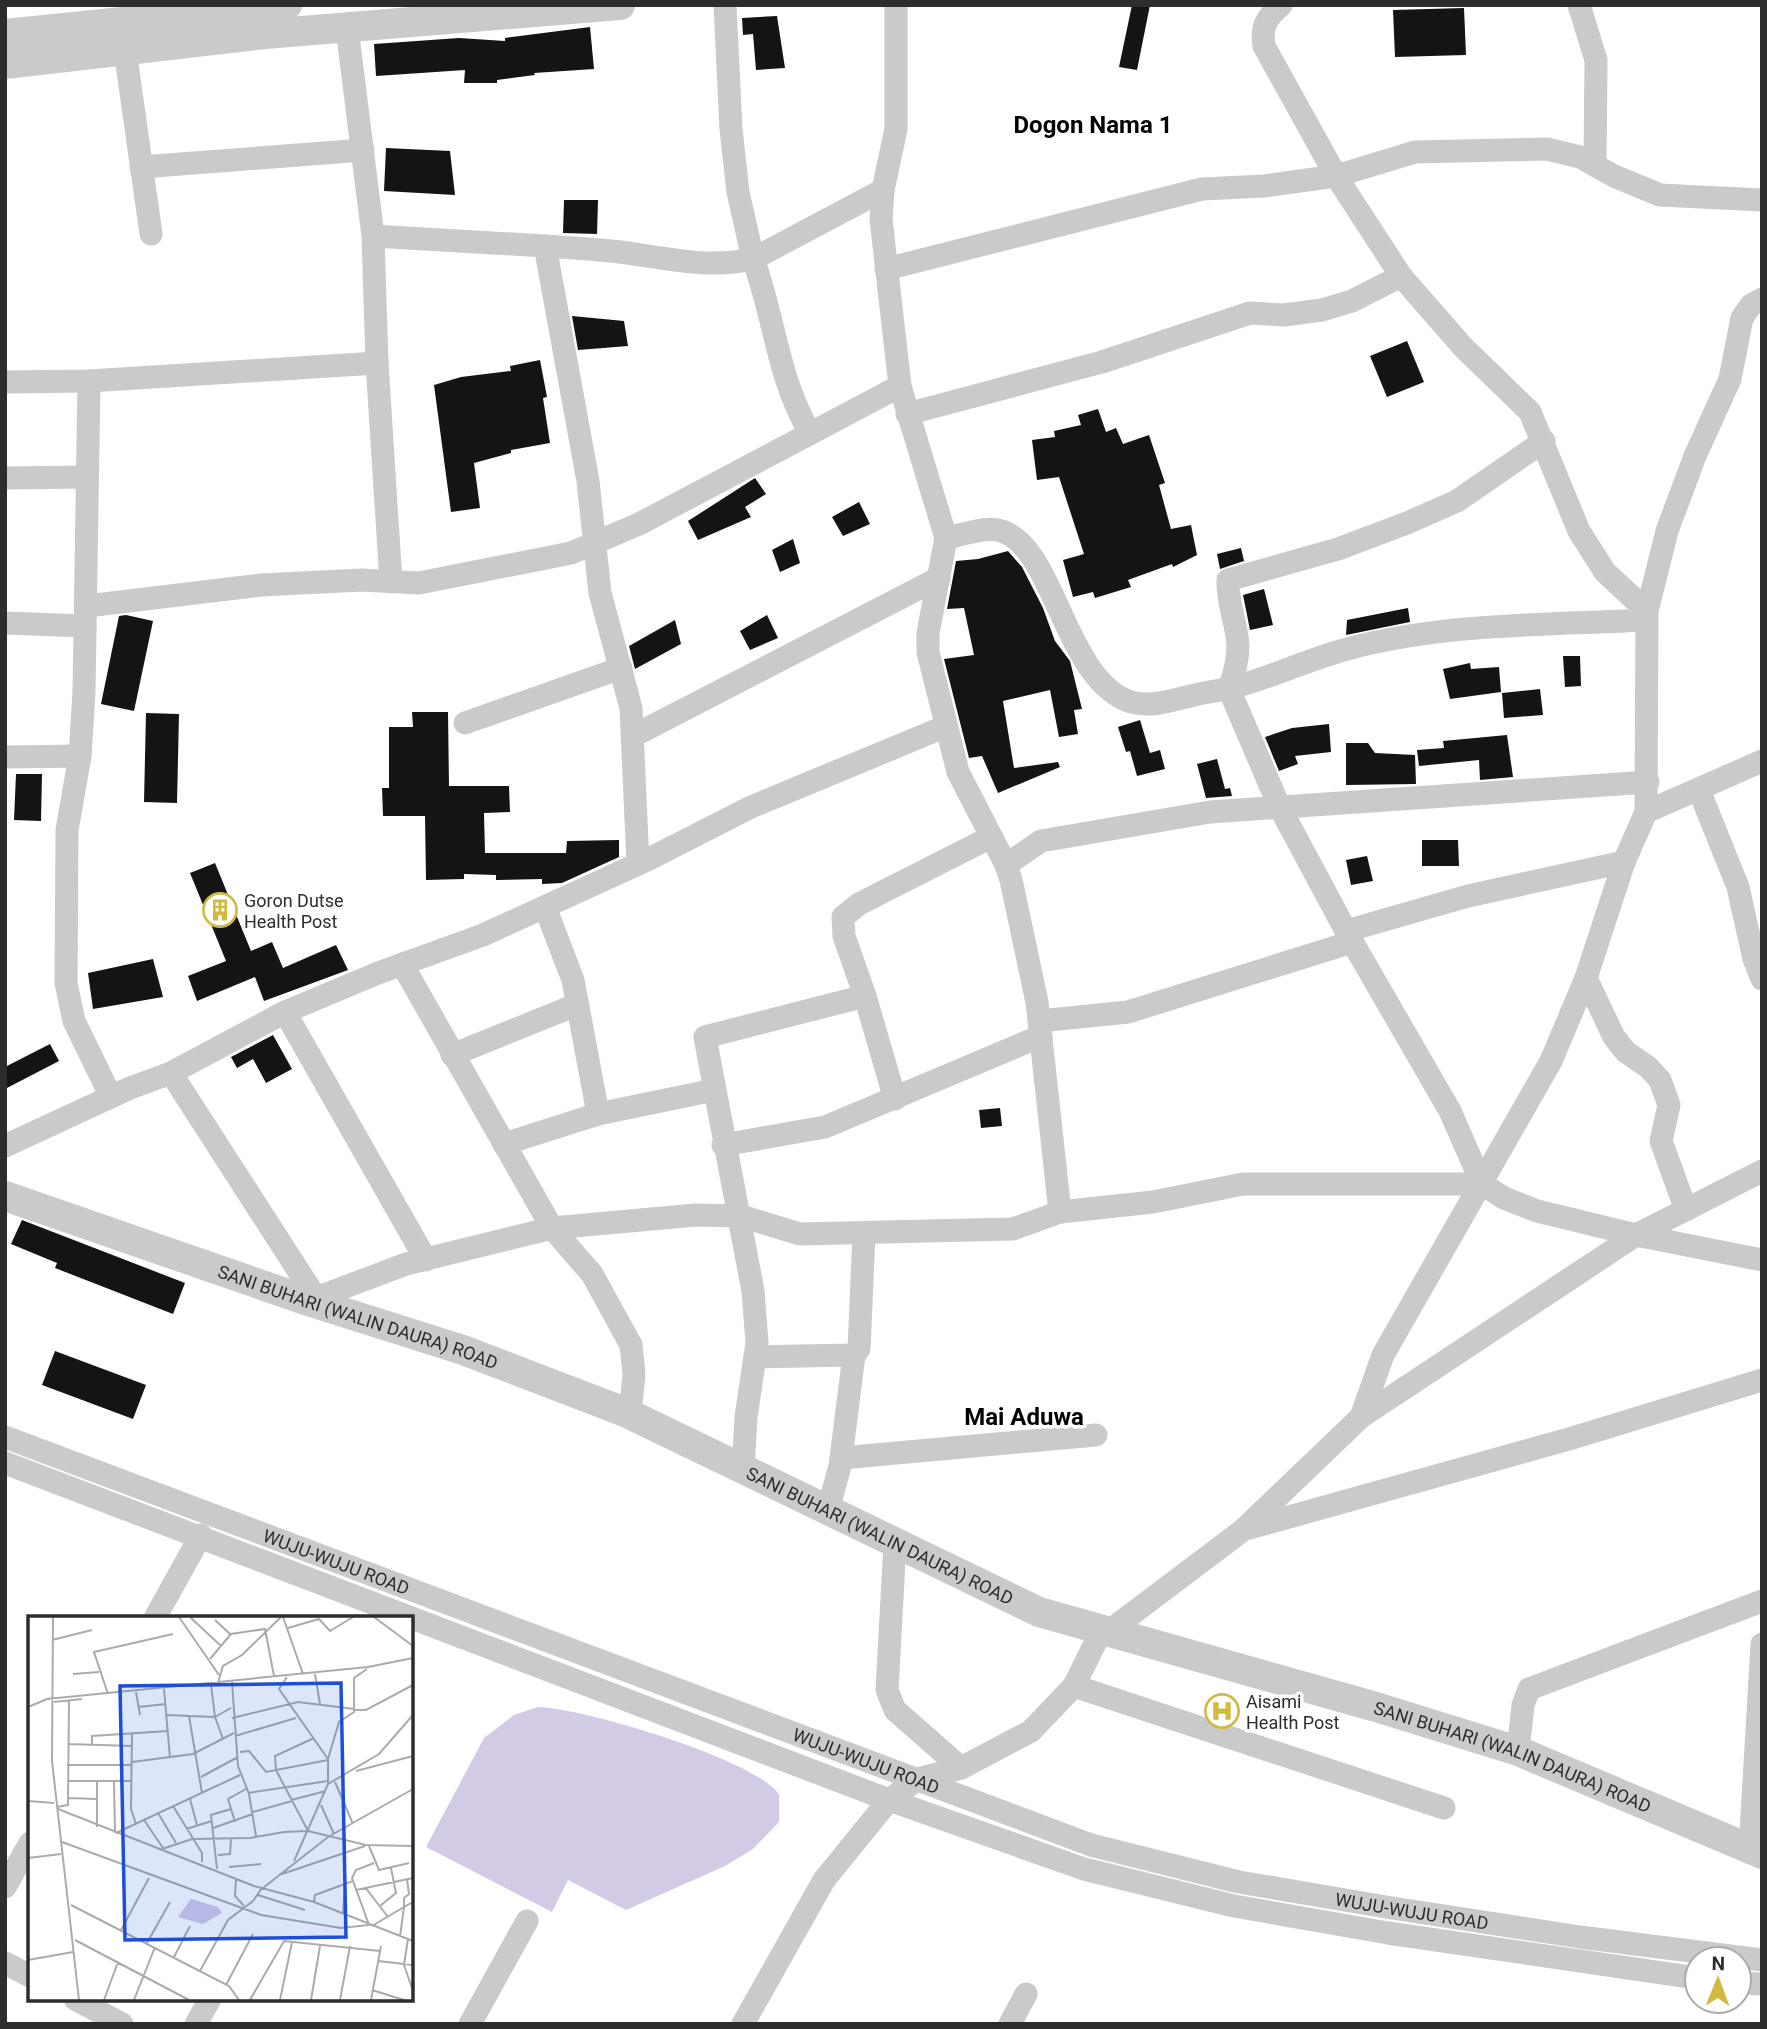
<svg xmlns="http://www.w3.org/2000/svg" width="1767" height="2029" viewBox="0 0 1767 2029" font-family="Roboto,sans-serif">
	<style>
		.water { fill: #d3cae6 }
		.building { fill: #141414 }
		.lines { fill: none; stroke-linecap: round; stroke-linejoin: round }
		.minor { stroke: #cacaca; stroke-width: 23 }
		.tertiary { stroke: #cacaca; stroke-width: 30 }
		.labels { text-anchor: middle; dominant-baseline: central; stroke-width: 7; stroke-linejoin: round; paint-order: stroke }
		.poi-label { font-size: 18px; fill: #2d2d2d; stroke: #fff; text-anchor: start }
		.street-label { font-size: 18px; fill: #2d2d2d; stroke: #fff }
		.district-label { font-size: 24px; font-weight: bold; fill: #000; stroke: #fff }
		.inset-road { fill: none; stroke: #ababab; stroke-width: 2 }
		.view { fill: #1d4ed8; fill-opacity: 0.15; stroke: #1d4ed8; stroke-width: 3.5 }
		.inset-edge { fill: none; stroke: #2d2d2d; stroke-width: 3.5 }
	</style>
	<rect width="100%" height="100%" fill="#fff"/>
	<path class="water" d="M538 1707C583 1708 754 1759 779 1794V1822L753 1849 725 1866 626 1910 568 1880 552 1912 426 1847 484 1738 514 1715Z"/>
	<g class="building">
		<polygon points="1132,5 1150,5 1137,70 1119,67"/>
		<polygon points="1464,8 1466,55 1395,57 1393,10"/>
		<polygon points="777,16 785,68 756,70 753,34 743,35 742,18"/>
		<polygon points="590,27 594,69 534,73 535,75 497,80 497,83 464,83 465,70 376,76 374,44 459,38 505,41 505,38"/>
		<polygon points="386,148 450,151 455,195 384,191"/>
		<polygon points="564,200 598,200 597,234 563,233"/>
		<polygon points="572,316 624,321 628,346 578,350"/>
		<polygon points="1407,341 1424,382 1387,397 1370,356"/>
		<polygon points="540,360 547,397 543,398 550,443 511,450 511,453 474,463 480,508 451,512 434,385 461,377 511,371 510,366"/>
		<polygon points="1098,409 1106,432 1116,428 1123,444 1149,435 1165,483 1159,485 1171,529 1191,525 1197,555 1173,567 1172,564 1128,580 1131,587 1095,598 1093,592 1073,597 1063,560 1084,554 1059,477 1037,480 1032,440 1055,437 1054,431 1081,425 1078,415"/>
		<polygon points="755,478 766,494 745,507 751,517 698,540 688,521"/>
		<polygon points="859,502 870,524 843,536 832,517"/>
		<polygon points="793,539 800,563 780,572 772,550"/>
		<polygon points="1241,548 1244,561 1220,569 1217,554"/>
		<polygon points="1008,551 1022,567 1043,608 1055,641 1070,661 1082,709 1074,710 1078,734 1059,737 1050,690 1003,701 1014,768 1058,762 1060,767 998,793 982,756 969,758 944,659 974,655 964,608 947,609 956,561 978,559"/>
		<polygon points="1264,589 1273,625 1250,630 1243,595"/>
		<polygon points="1408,608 1410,622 1346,635 1347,620"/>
		<polygon points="126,615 153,621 134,711 101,704 119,616"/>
		<polygon points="767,615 778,638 750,650 740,631"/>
		<polygon points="675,620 681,644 635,669 629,646"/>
		<polygon points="1563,656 1580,656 1581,686 1565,687"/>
		<polygon points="1470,663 1471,669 1499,667 1501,692 1450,699 1443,669"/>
		<polygon points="1540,689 1543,715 1504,718 1502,693"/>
		<polygon points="412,712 448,712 449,786 509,786 510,812 484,813 485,853 566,853 567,841 619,840 619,857 562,883 542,884 542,879 496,880 496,875 464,874 464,879 426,880 425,816 383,816 382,788 389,788 389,727 413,727"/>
		<polygon points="146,713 179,714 177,803 144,802"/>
		<polygon points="1140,720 1150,753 1160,750 1165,769 1137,776 1130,751 1126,752 1118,727"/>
		<polygon points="1329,724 1331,752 1295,756 1298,764 1279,771 1265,737 1292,728"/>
		<polygon points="1507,735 1513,777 1480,780 1479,760 1419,766 1417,750 1444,748 1443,741"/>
		<polygon points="1346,743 1368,743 1375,753 1415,755 1416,784 1346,785"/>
		<polygon points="1217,759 1225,789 1230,788 1232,796 1206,798 1197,764"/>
		<polygon points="16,774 42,774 41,821 14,820"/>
		<polygon points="1422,840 1458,840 1459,866 1422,866"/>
		<polygon points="1367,856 1373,881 1351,885 1346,860"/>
		<polygon points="215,863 251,951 272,942 283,968 336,945 348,970 264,1001 255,977 197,1001 188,976 226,961 190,873"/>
		<polygon points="153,959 163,997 93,1009 88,973"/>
		<polygon points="273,1035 292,1069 266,1083 253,1059 237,1068 231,1057"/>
		<polygon points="50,1044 59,1061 5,1089 5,1067"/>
		<polygon points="1000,1108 1002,1126 981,1128 979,1110"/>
		<polygon points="22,1220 185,1283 173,1314 55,1268 57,1263 11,1244"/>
		<polygon points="55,1351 146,1385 133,1419 42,1385"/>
	</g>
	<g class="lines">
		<g class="minor">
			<polyline points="725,5 731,129 738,192 753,259 883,190"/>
			<polyline points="896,5 896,129 883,190 881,219 900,386 946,538 928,633 928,652 958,772 1006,865 1011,880 1037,1002 1060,1212"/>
			<path d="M1281 5C1266 18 1261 27 1264 46L1336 176 1401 276 1463 347 1530 412 1579 531 1605 572 1647 611"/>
			<polyline points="1579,5 1596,60 1595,164"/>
			<polyline points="347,28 373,236 377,363 391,582"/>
			<polyline points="125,50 151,234"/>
			<polyline points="141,167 363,150"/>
			<polyline points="373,236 545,246 588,481 600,593 631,708 638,864"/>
			<path d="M545 246C570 248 596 249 620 252 667 258 707 269 753 259 775 318 777 377 810 433"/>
			<polyline points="886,269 1202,189 1264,186 1336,176 1415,152 1547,149 1580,157 1614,176 1660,195 1762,200"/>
			<polyline points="89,381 84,692 80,756 67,830 66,983 74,1021 111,1097"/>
			<polyline points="5,382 89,381 377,363"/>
			<polyline points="907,414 1102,362 1250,313 1284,315 1322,310 1352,301 1401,276"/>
			<path d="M1544 441 1457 501 1407 523 1338 549 1228 580C1227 603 1237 623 1238 646 1238 661 1234 675 1229 689L1279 806 1346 931 1450 1111 1482 1184 1504 1198 1537 1211 1636 1235 1762 1260"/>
			<polyline points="5,478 87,477"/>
			<path d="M946 538C962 535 982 527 998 530 1055 542 1063 680 1131 702 1155 709 1184 696 1209 692 1258 685 1303 660 1351 648 1446 623 1548 625 1646 620"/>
			<polyline points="87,606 261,585 362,580 419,583 571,553 639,524 900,386"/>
			<polyline points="5,623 85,626"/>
			<polyline points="465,723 621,668"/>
			<polyline points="633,736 939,578"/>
			<polyline points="5,757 80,756"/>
			<polyline points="1699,790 1738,887 1754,959 1762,979"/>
			<polyline points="1646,812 1762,761"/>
			<polyline points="1006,865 1041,841 1210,812 1648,782"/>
			<polyline points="545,907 573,980 598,1114"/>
			<polyline points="1346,931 1468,896 1624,862"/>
			<polyline points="402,964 552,1228 592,1274 631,1345 634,1374 630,1415"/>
			<polyline points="1586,978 1614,1037 1626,1052 1648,1067 1660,1080 1669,1105 1661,1141 1686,1210"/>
			<polyline points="285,1012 426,1260"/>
			<polyline points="1039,1021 1128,1012 1352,942"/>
			<polyline points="452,1055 576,1005"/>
			<polyline points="171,1073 316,1298"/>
			<polyline points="895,1099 865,996 844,936 843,917 859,904 991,837"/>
			<polyline points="504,1144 598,1114 714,1090"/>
			<polyline points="723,1145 825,1127 1041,1036"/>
			<polyline points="5,1146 130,1088 171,1073 285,1012 378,973 483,935 649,859 751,807 944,727"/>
			<polyline points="308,1301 406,1264 552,1228 696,1215 741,1216 800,1234 1013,1229 1060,1212 1153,1202 1243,1184 1482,1184"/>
			<polyline points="755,1357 854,1355 859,1349 864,1234"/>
			<polyline points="1361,1417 1383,1355 1551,1061 1586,978 1624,862 1646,812 1647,611 1667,531 1695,456 1730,379 1742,318 1751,305 1762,299"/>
			<path id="s1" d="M5 1437 1091 1845 1239 1882 1392 1908 1580 1937 1762 1960"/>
			<polyline points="841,1458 1096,1435"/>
			<polyline points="5,1463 889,1800 1084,1869 1234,1906 1388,1933 1697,1978"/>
			<polyline points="743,1469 746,1417 757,1343 753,1291 705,1037 865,996"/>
			<polyline points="828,1510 840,1466 854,1355"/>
			<polyline points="1246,1529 1569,1439 1762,1380"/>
			<polyline points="895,1543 887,1690 895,1710 961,1768"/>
			<polyline points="155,1618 201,1535"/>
			<polyline points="1108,1632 1243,1530 1361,1417 1636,1235 1762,1171"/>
			<polyline points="1074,1686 1444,1808"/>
			<polyline points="1518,1751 1523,1705 1529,1689 1762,1601"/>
			<polyline points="1750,1850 1762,1644"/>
			<polyline points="5,1887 30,1843"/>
			<polyline points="5,1963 30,1976"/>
			<polyline points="1739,1983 1762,1984"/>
			<polyline points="75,1999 122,2024"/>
			<polyline points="196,2024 210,1999"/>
			<polyline points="470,2024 527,1921"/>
			<polyline points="743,2024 824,1880 889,1800 918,1779 961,1768 1031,1731 1074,1686 1102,1629"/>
			<polyline points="1010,2024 1026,1994"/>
		</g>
		<g class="tertiary">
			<polyline points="5,34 287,5"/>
			<polyline points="5,64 265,34 620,5"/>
			<path id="s2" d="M5 1196 308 1301 463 1350 625 1412 1039 1612 1376 1707 1518 1751 1762 1854"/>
		</g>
	</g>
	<defs>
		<g id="building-ring" transform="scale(1.75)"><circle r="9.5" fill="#fff" stroke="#d0ba42" stroke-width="1.5"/><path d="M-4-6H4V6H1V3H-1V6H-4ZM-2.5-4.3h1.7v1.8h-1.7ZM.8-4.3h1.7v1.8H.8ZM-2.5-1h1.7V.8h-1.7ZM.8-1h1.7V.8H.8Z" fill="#d0ba42"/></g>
		<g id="hospital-ring" transform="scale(1.75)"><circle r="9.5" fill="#fff" stroke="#d0ba42" stroke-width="1.5"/><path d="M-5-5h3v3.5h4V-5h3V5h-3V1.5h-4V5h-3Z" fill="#d0ba42"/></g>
	</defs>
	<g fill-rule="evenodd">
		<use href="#building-ring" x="220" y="910"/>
		<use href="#hospital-ring" x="1222" y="1711"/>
	</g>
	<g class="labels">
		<g class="poi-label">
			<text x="244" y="900">Goron Dutse<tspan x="244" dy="21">Health Post</tspan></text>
			<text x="1246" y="1701">Aisami<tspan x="1246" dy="21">Health Post</tspan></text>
		</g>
		<g class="street-label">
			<text stroke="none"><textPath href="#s2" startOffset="373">SANI BUHARI (WALIN DAURA) ROAD</textPath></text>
			<text stroke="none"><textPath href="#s2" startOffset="940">SANI BUHARI (WALIN DAURA) ROAD</textPath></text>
			<text stroke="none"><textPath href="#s1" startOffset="354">WUJU-WUJU ROAD</textPath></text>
			<text stroke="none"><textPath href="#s2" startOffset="1612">SANI BUHARI (WALIN DAURA) ROAD</textPath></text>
			<text stroke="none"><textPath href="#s1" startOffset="920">WUJU-WUJU ROAD</textPath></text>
			<text stroke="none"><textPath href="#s1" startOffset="1488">WUJU-WUJU ROAD</textPath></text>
		</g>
		<g class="district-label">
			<text x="1093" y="125">Dogon Nama 1</text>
			<text x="1024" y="1417">Mai Aduwa</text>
		</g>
	</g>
	<g transform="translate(28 1616)">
		<rect width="385" height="385" fill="#fff"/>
		<path d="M163 283 190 291 194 297 175 308 150 301Z" fill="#d3cae6"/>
		<path class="inset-road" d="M25 1 24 145 51 384M151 1 191 59M162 1 193 30M255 1 275 58M346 1 385 30M187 4 203 19M260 12 291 3 302 15 325 1M24 24 64 14M182 43 203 18 237 13 246 60M45 58 71 56M287 58 292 88M259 61 251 73 300 143M204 66 210 150 221 178 228 220M190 67 195 50 214 39 253 1M183 69 187 101 203 92M136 73 142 142M108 76 112 99M80 78 66 36 145 18M26 86 54 83M0 91 19 83 340 51 385 42M110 91 138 88M326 94H338L385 69M139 99 161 100 174 177M161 100 187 101 195 123M204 102 270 86 326 93M104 118 103 193 108 208M207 120 268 102M40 128 104 130M64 130V120L140 115M212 136 221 135 238 156 300 144M104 146 165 138 206 117M39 149H104M328 155 385 140M173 161 210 141M40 165H104M86 165 87 217M307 166 325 208M300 168 351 138 385 99M220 177 300 165M40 182 69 183M162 183 169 209M263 184 298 175M0 185 26 187M293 189 306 218M145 190 174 237V246M29 191 40 189 41 84M30 193 226 270 286 286 385 325M225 196 264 185M130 197 148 227M116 204 135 232M207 206 200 183 218 173M69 211V165M185 212 225 198M158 213 184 205M280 215 248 154 247 140 286 122M88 217 212 159M34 226 233 299 313 312 341 309 324 262 328 254 346 247M341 230 351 254 381 247M134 233 164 223 222 222 256 216 280 215 338 229 385 230M190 239 202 238 203 223M0 242 33 238M266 245 300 168V143L311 106 326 96V62L339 53M201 251 233 248M189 253 183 199 203 193M254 258 337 230M208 262 207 280 216 290M337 271 360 301M235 272 300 221 385 173M328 274 385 262M230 279 277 294M286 286 287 279 325 265M43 289 201 370 211 384M352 290 368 277 363 252M315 298 317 267M344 310 376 291V282L381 278 379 263M93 314 121 262M372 321 376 291 385 286M380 323 376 349 385 375M47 324 161 384M119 327 142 286M146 341 162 310M0 344 45 336M350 345 385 349M172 355 200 304 225 285 234 272M198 369 225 318M344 374 376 384M76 384 90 346M106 384 127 331M222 384 256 325 352 335M252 384 264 326M283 384 292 330M312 384 322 330M343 384 353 330"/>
		<path class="view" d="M313 67 318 321 97 324 92 70Z"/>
		<rect width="385" height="385" class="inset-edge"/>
	</g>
	<rect width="1767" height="2029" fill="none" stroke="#2d2d2d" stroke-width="14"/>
	<g transform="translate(1718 1980) rotate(1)"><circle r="33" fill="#ffffff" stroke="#ababab" stroke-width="2"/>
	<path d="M0-5L12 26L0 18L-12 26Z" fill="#d0ba42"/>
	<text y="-10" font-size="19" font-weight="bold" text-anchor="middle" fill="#2d2d2d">N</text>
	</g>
</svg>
